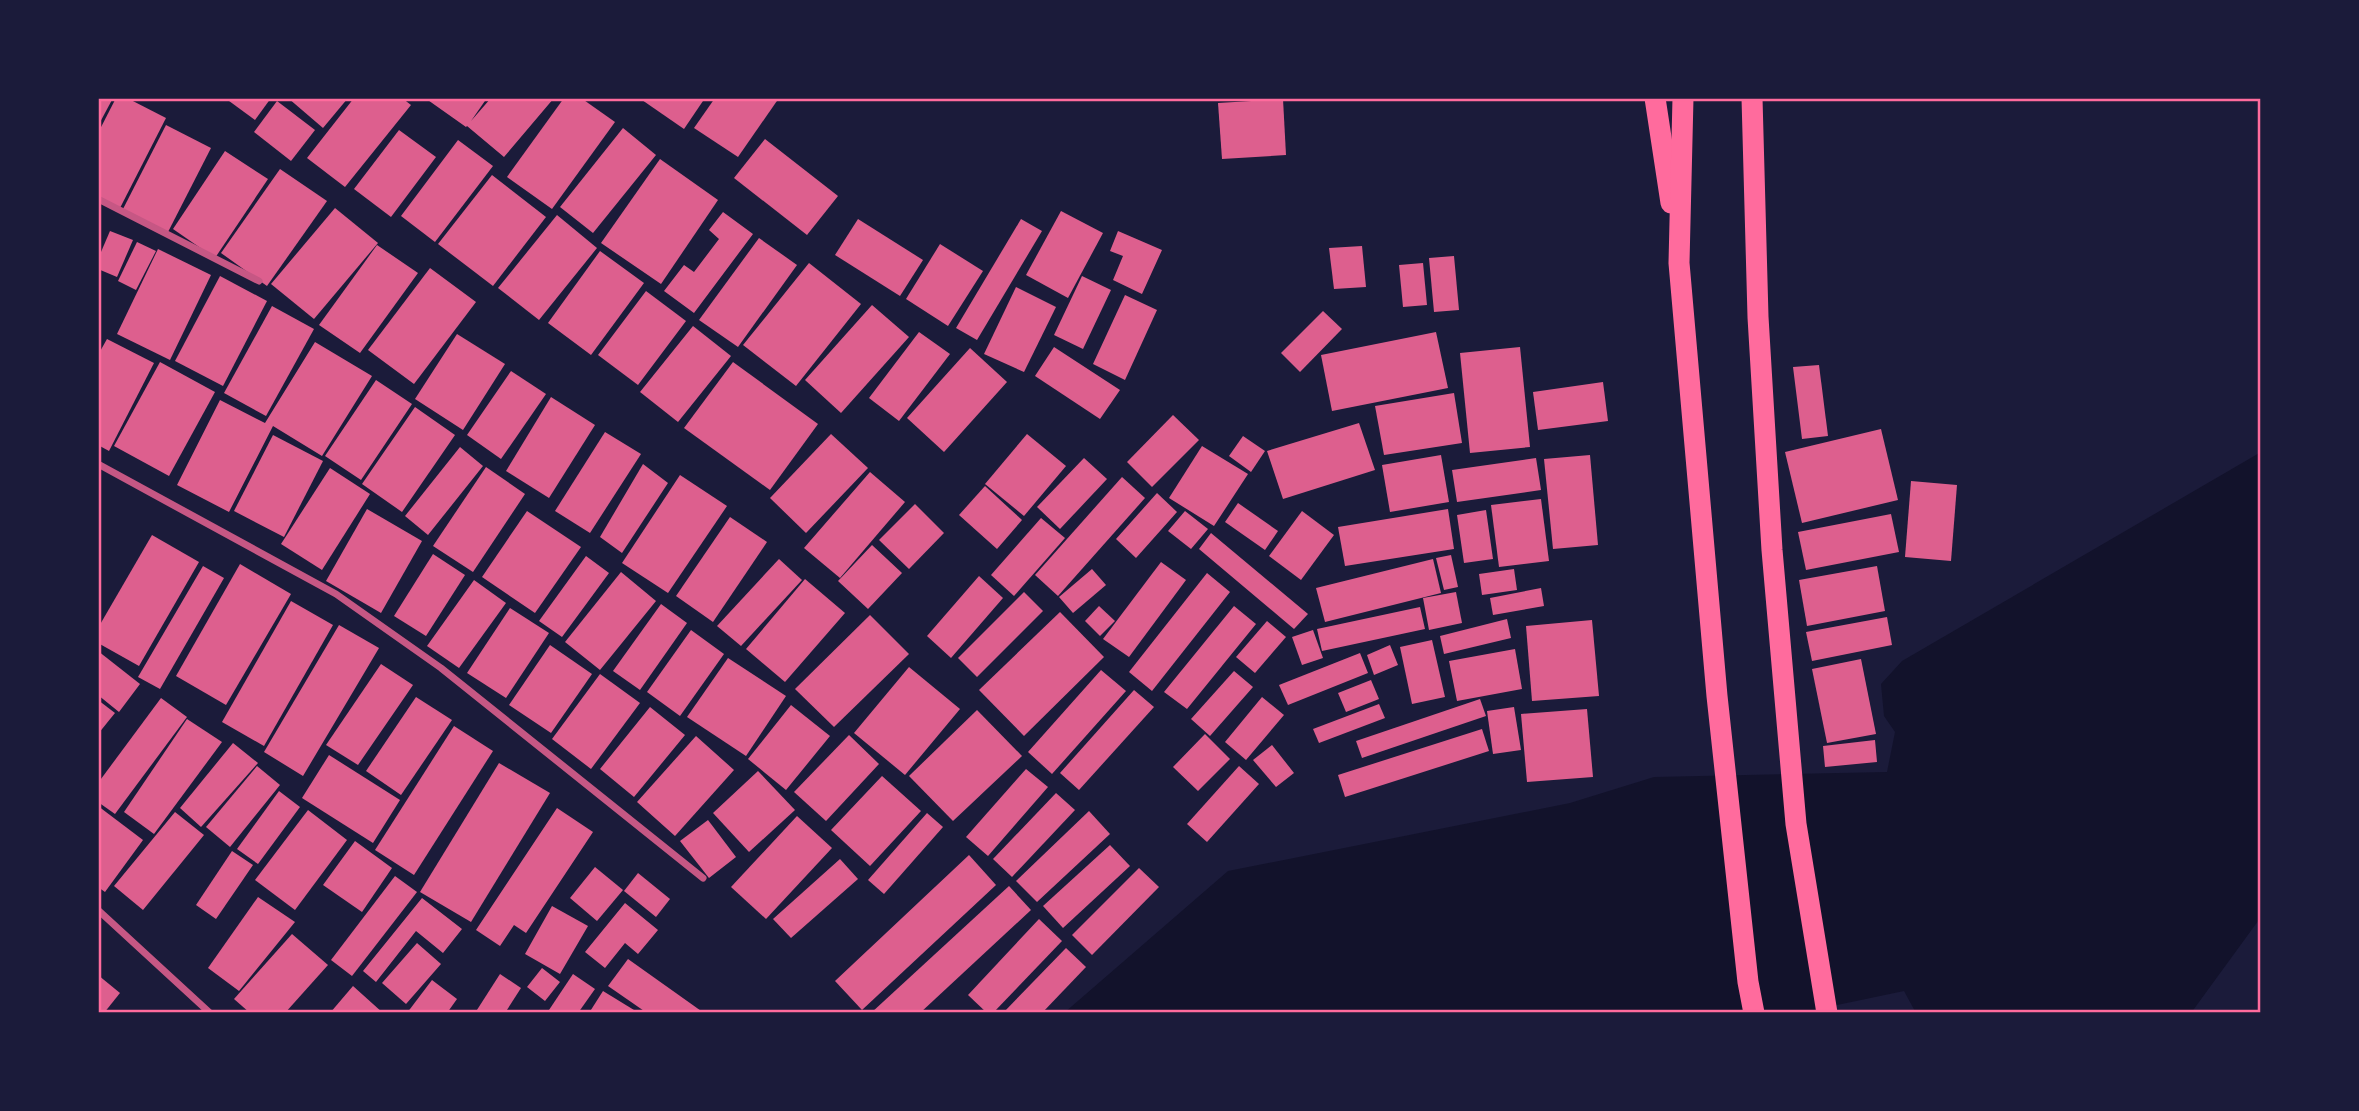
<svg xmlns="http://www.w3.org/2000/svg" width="2359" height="1111" viewBox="0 0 2359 1111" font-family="Lora,serif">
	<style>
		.water { fill: #12122b }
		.building { fill: #dd5f8e }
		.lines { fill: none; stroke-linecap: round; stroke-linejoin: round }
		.minor { stroke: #c65784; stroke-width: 7 }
		.motorway { stroke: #ff6b9d; stroke-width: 21 }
		.neatline { fill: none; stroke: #ff6b9d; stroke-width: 2.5 }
	</style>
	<rect width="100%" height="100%" fill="#1b1b3a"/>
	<polygon class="water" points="2261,452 2261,917 2191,1013 1916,1013 1904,991 1799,1013 1064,1013 1228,871 1570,803 1654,777 1887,772 1895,732 1884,716 1881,684 1902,661"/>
	<g class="building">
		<polygon points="98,98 113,98 98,126"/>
		<polygon points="116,98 127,98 166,118 120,208 98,196 98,133"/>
		<polygon points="225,98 271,98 255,120"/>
		<polygon points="288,98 348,98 323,128"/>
		<polygon points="354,98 402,98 411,105 345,187 307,158"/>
		<polygon points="425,98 487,98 471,121 491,98 554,98 504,157 467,126 466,127"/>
		<polygon points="564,98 581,98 615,122 552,209 507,177"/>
		<polygon points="644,98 705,98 684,129 642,100"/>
		<polygon points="715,98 779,98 738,157 694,128"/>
		<polygon points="1283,99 1286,155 1222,159 1218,103"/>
		<polygon points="277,101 315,130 291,161 254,132"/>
		<polygon points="166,125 211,148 168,232 123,209"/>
		<polygon points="623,128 656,155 593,233 560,207"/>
		<polygon points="399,130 436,157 391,217 354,189"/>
		<polygon points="765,139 838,196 807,235 734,178"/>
		<polygon points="458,140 493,166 435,242 401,216"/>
		<polygon points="225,151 268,179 215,258 173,229"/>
		<polygon points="660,159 718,200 661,284 601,243"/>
		<polygon points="280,169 327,201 267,286 221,253"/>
		<polygon points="492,175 546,217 493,286 438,244"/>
		<polygon points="335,208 378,243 314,319 271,284"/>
		<polygon points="1061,211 1103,233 1068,298 1026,275"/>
		<polygon points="723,212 753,234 694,313 664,291 684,265 694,272 719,239 709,230"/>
		<polygon points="557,215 597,248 539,320 498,288"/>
		<polygon points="858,219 923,260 900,296 835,255"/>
		<polygon points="1021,219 1042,231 977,340 956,328"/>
		<polygon points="110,231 133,240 117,277 98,269 98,259"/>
		<polygon points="1118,231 1162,250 1142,294 1113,280 1123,256 1110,251"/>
		<polygon points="759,238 797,265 738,347 699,320"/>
		<polygon points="137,242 156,251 136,290 118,281"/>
		<polygon points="940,244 983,271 948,326 906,299"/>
		<polygon points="377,245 418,273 360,353 319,325"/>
		<polygon points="1362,246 1366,287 1334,289 1329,248"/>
		<polygon points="158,249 211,275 170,360 117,334"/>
		<polygon points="600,251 644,283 591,355 548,323"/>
		<polygon points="1454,256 1459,310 1434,312 1429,258"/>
		<polygon points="809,263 861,304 796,386 743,345"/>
		<polygon points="1423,263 1427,305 1403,307 1399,265"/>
		<polygon points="430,268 476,302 414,384 368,350"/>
		<polygon points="220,276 267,301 223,386 175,361"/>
		<polygon points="1082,276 1111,290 1083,349 1054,335"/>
		<polygon points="1016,287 1056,307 1024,372 984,354"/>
		<polygon points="646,291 686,321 638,385 598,355"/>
		<polygon points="1125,295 1157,310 1125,380 1093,364"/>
		<polygon points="872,305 909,337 841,413 805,380"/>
		<polygon points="272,306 314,329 266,416 224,393"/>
		<polygon points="1323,311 1342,329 1300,372 1281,353"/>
		<polygon points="693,326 731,356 678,422 640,392"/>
		<polygon points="919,332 950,354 899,421 869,398"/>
		<polygon points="1436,332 1448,388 1332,411 1321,355"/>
		<polygon points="457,334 505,364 463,430 415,399"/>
		<polygon points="107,339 154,363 109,451 98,445 98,355"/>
		<polygon points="315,342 372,376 322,456 273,426 229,512 177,485 220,400 265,423"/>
		<polygon points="1054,347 1120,390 1100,419 1035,376"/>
		<polygon points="1520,347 1530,447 1470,453 1460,353"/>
		<polygon points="970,348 1007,382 944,452 907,418"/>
		<polygon points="160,362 215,392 169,476 114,446"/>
		<polygon points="733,362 818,424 770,490 684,428"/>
		<polygon points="1819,365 1828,436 1802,439 1793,367"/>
		<polygon points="511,371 546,394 501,459 467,435"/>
		<polygon points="376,380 412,404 361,480 325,456"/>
		<polygon points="1603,382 1608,421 1538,430 1533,392"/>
		<polygon points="1454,393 1462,443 1384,455 1375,406"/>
		<polygon points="551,397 595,425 549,498 506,471"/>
		<polygon points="415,407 455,435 402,512 362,484"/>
		<polygon points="1173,415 1199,440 1152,487 1127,462"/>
		<polygon points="1359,423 1375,470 1283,499 1267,451"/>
		<polygon points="1881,429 1898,500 1802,523 1785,452"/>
		<polygon points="605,432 641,454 590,533 555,511"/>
		<polygon points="831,434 868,468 806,533 770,498"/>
		<polygon points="1027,434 1066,466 1024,516 985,484"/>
		<polygon points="273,435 323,461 284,537 234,511"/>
		<polygon points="1243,436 1265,451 1251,472 1229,456"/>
		<polygon points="1202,446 1248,474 1214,526 1169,498"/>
		<polygon points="460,447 483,466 428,535 405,516"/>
		<polygon points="1441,455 1449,502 1390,512 1382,465"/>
		<polygon points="1590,455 1598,545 1553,549 1544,459"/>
		<polygon points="1084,458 1107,479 1060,529 1037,507"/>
		<polygon points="1536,458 1541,490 1457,502 1452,470"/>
		<polygon points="643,464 668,483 622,553 600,537"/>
		<polygon points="486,467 525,494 473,572 433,546"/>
		<polygon points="330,468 370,494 322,570 281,544"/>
		<polygon points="870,472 905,502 840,578 804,548"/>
		<polygon points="680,475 727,506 668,593 622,563"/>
		<polygon points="1122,477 1145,498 1058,596 1035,575"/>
		<polygon points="1911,481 1957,485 1951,561 1905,557"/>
		<polygon points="985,486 1022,520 997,549 959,515"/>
		<polygon points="1157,493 1177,512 1136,558 1116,539"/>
		<polygon points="1541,499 1549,561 1499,567 1491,505"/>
		<polygon points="1238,503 1278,531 1265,550 1225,522"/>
		<polygon points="915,504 944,533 909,569 879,540"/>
		<polygon points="367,509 422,541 381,613 326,581"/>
		<polygon points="1448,509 1454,549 1345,566 1338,527"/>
		<polygon points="1486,510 1493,559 1464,563 1457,515"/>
		<polygon points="527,511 581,547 535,613 482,577"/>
		<polygon points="1185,511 1208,529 1191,549 1168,531"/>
		<polygon points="1302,511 1334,535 1301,580 1269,556"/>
		<polygon points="1891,514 1899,552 1806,570 1798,532"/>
		<polygon points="730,517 767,542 713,622 676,596"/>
		<polygon points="1041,518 1065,538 1014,596 991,575"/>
		<polygon points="1211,533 1308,614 1294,629 1199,549"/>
		<polygon points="152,535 199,562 139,666 98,643 98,628"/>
		<polygon points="872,545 902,573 868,609 838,581"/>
		<polygon points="433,554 465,575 426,636 394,616"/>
		<polygon points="1451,555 1458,587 1444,590 1436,558"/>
		<polygon points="586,556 609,573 562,637 539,621"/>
		<polygon points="779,559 802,580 741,646 717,626"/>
		<polygon points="1433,559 1441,593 1325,622 1316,588"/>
		<polygon points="1161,562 1186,580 1129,657 1103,639"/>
		<polygon points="240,564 291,594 226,705 176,676"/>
		<polygon points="203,566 224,578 160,689 138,677"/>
		<polygon points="1877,566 1885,611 1807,626 1799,580"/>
		<polygon points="1092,569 1106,585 1073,613 1059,597"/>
		<polygon points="1514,569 1517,590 1482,595 1479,574"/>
		<polygon points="621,572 656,601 600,670 565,642"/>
		<polygon points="1207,573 1230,592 1152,691 1129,672"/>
		<polygon points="979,576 1003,598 951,658 927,636"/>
		<polygon points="805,579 845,613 785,682 746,649"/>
		<polygon points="474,580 506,603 459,668 427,646"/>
		<polygon points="1541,588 1544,606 1493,615 1490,598"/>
		<polygon points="1024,592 1043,611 977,677 958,658"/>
		<polygon points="1456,592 1462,623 1429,630 1423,598"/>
		<polygon points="291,601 333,625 264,746 222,722"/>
		<polygon points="661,604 687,623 640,690 613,671"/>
		<polygon points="1099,606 1115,621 1100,636 1085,621"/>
		<polygon points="1234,606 1256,624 1187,709 1164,692"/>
		<polygon points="1420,607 1425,629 1322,651 1317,629"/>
		<polygon points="510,608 549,633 506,698 467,673"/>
		<polygon points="1060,612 1104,657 1024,736 979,690"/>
		<polygon points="870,615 909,654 834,727 795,689"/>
		<polygon points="1887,617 1892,645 1812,661 1806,632"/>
		<polygon points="1507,619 1511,638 1444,654 1440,636"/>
		<polygon points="1592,620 1599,696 1532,701 1526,626"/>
		<polygon points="1267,621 1286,637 1255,673 1236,657"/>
		<polygon points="339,625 379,648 303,776 264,752"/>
		<polygon points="691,630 724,654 680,716 647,692"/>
		<polygon points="1313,630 1323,658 1302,665 1292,637"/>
		<polygon points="1432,640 1445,697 1412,704 1400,647"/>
		<polygon points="550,645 592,674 551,733 509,705"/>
		<polygon points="1390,645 1398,665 1374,675 1367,655"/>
		<polygon points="1515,649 1522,689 1457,701 1449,661"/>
		<polygon points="98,651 140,684 119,712 98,695"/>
		<polygon points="1360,653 1368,673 1288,705 1279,685"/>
		<polygon points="728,658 786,696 746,756 687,717"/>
		<polygon points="1861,659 1876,734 1827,743 1812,669"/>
		<polygon points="381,664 413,685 358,765 326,745"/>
		<polygon points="909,667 960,709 905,775 854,733"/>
		<polygon points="1101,670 1126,691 1052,774 1028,752"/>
		<polygon points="1234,671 1253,687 1210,736 1191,719"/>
		<polygon points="600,674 640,703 591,769 552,739"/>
		<polygon points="1371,680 1379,699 1346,712 1338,693"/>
		<polygon points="1134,690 1154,707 1079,790 1060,773"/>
		<polygon points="416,697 452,720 401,795 366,771"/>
		<polygon points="1262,697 1284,715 1246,760 1225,742"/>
		<polygon points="161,698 187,717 115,814 98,802 98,783"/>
		<polygon points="1480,699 1486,716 1362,758 1356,741"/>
		<polygon points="98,700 115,713 98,734"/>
		<polygon points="1379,704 1385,718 1319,743 1313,729"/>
		<polygon points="791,705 830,736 786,790 748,759"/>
		<polygon points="650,707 685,735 634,797 600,769"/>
		<polygon points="1514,707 1521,750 1493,754 1487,711"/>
		<polygon points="1587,709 1593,777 1527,782 1521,714"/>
		<polygon points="977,710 1022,756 953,821 909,776"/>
		<polygon points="187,719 222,742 154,834 124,812"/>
		<polygon points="454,726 493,751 414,875 375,850"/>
		<polygon points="1482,729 1489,751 1345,797 1338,775"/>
		<polygon points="1205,734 1230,759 1198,791 1173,767"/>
		<polygon points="849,735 879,764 826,821 794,792"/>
		<polygon points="696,736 734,770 675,836 637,802"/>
		<polygon points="1875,740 1877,762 1825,767 1823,746"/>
		<polygon points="233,743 258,763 201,827 180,808"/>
		<polygon points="1272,745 1294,773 1276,787 1253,760"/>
		<polygon points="329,755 400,800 373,843 302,798"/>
		<polygon points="499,763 550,793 471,922 420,892"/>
		<polygon points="257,766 280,785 230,847 206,827"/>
		<polygon points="1239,766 1259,784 1207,842 1187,824"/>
		<polygon points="1026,769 1048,787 988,856 966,837"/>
		<polygon points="758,771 795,810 749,852 713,813"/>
		<polygon points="882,776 921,811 870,866 831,830"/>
		<polygon points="279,791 300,807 258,864 237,849"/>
		<polygon points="1056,793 1075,810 1012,877 993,859"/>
		<polygon points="98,806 143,840 105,892 98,887"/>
		<polygon points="557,808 593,832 526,933 514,925 500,946 476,930"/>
		<polygon points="308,810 347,840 295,910 255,880"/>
		<polygon points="1089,811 1110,834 1037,902 1016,881"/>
		<polygon points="175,812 204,835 143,910 114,886"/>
		<polygon points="927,813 943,827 884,894 868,880"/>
		<polygon points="797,816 832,848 766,919 731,887"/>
		<polygon points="708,820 736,857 709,878 680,841"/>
		<polygon points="355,841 392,868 362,912 323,885"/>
		<polygon points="1110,845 1130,866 1063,928 1043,906"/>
		<polygon points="232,851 253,865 216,919 196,905"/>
		<polygon points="969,855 996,885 862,1010 835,981"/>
		<polygon points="840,859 858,879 791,938 773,919"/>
		<polygon points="595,867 623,890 597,921 570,898"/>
		<polygon points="1139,868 1159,887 1092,955 1072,935"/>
		<polygon points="638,873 670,899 656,917 624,891"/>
		<polygon points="395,876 417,892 352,976 331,960"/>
		<polygon points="1009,886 1031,910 920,1013 871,1013"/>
		<polygon points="258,897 295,922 239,991 208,968"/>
		<polygon points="422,898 462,929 443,953 416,931 376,982 363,971"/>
		<polygon points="625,903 658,930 638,954 625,943 605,968 585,952"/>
		<polygon points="552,906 588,926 560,974 525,954"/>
		<polygon points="1039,919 1062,941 993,1013 987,1013 968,995"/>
		<polygon points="292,934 328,965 285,1013 250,1013 234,999"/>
		<polygon points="417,943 441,964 406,1004 382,983"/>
		<polygon points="1066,948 1086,967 1042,1013 1003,1013"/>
		<polygon points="628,959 704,1013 647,1013 608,986"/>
		<polygon points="542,968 560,982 545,1001 527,987"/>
		<polygon points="500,974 521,988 505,1013 475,1013"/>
		<polygon points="573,974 595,989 578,1013 547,1013"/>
		<polygon points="98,975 120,993 104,1013 98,1013"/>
		<polygon points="432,980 457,999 447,1013 407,1013"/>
		<polygon points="353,986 383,1013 330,1013"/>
		<polygon points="603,991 634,1010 632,1013 589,1013"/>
	</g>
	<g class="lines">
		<g class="minor">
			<polyline points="98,199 259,281"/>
			<polyline points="98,464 336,594 441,668 703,878"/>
			<polyline points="98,910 210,1013"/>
		</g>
		<g class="motorway">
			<polyline points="1655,98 1671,203"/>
			<polyline points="1683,98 1679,263 1717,696 1748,982 1754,1013"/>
			<polyline points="1752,98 1758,317 1772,550 1796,824 1827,1013"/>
		</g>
	</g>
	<rect width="2359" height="1111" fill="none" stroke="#1b1b3a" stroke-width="200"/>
	<rect x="100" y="100" width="2159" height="911" class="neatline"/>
</svg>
